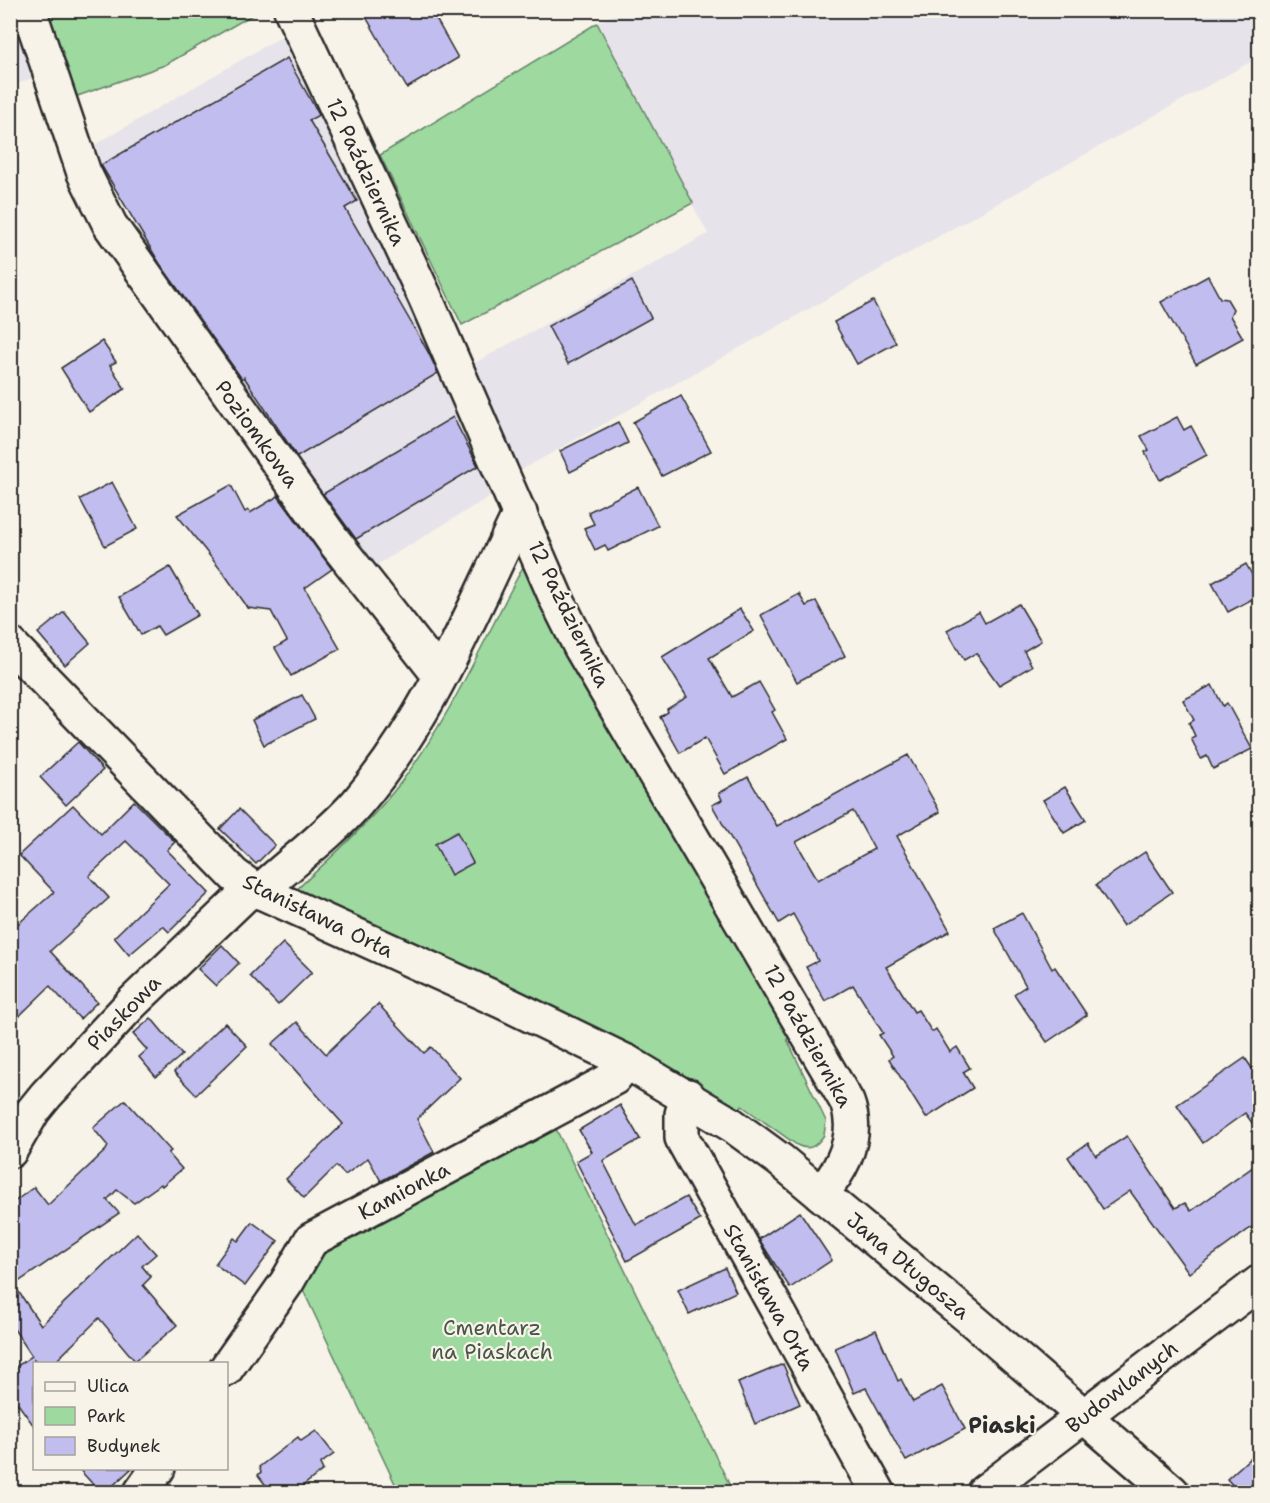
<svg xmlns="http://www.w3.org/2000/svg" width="1270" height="1503" viewBox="0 0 1270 1503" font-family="'Shantell Sans',sans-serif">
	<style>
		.built { fill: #e7e3ea }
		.green { fill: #9ed9a0; stroke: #648266; stroke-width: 1.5 }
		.building { fill: #c2bdef; stroke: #2b2b2b; stroke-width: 1.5; fill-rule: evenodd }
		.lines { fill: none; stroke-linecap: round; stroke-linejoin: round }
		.street-casing { stroke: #2b2b2b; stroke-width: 38 }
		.street { stroke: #f7f3e8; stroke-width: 33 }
		.labels { text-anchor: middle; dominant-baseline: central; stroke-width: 4.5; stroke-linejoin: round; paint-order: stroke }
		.street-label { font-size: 21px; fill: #2b2b2b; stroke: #f7f3e8 }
		.park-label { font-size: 21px; fill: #485648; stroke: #f7f3e8 }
		.neighbourhood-label { font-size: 22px; font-weight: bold; fill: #2b2b2b; stroke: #f7f3e8 }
	</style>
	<rect width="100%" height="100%" fill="#f7f3e8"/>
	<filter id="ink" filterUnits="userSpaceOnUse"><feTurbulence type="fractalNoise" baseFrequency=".0167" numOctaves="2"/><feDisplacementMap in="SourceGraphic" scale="12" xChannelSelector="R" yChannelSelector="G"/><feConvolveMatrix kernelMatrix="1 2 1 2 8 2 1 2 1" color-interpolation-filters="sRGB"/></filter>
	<g filter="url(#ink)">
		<g class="built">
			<polygon points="10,11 16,11 39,76 11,86"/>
			<polygon points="621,11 1259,11 1259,57 516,473 471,365 708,234 597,23"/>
			<polygon points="286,34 497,492 362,574 185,304 101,165 96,144"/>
		</g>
		<g class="green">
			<polygon points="35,11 259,11 165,65 69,99"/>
			<polygon points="597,23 693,203 462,325 380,155"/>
			<path d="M524 565 794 1035 787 1039 826 1121 824 1135C817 1145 810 1152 797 1145L742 1106 737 1113 294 892C328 860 364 828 394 791 447 726 484 639 524 565Z"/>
			<polygon points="556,1129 733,1492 399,1492 302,1288 320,1256"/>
		</g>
		<g class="building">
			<polygon points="362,10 431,10 458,58 407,88"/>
			<polygon points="287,58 319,115 309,120 357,201 345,208 428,352 438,373 297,457 244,377 242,379 160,264 101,165"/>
			<polygon points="1208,276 1220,298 1227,299 1233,309 1230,316 1243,338 1196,364 1161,302"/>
			<polygon points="632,281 651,318 568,364 548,326"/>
			<polygon points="873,301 896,343 857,364 834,322"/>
			<polygon points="102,341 116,362 110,365 125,389 89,412 61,368"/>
			<polygon points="681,396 711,451 662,476 633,422"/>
			<polygon points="453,417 478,466 356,539 323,494"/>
			<polygon points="1177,417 1184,430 1191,426 1207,455 1160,480 1145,452 1149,450 1141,436"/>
			<polygon points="618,422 628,443 570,472 560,451"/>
			<polygon points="112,482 137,529 105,546 80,499"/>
			<polygon points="231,485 245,512 248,510 250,513 278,496 332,569 305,588 340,649 291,676 275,648 287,641 271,611 248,608 225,575 177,515"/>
			<polygon points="638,487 658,526 608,551 605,545 595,550 584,528 594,524 588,512"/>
			<polygon points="1246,564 1260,589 1260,595 1228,612 1212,583"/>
			<polygon points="170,567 198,615 163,635 157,626 141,635 119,597"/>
			<polygon points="799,594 806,606 816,601 845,656 797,682 761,615"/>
			<polygon points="1019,604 1041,641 1024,651 1032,666 999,685 976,653 964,660 947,630 979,612 985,623"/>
			<polygon points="740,609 754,631 709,658 732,697 759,682 775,710 772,712 787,739 725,774 705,738 680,753 660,717 668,712 667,709 687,697 662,657"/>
			<polygon points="64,612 90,643 65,665 38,633"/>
			<polygon points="1212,685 1223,706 1227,703 1252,749 1213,769 1207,756 1201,759 1191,738 1195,736 1189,723 1194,720 1183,700"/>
			<polygon points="302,695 315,719 264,745 252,720"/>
			<polygon points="78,742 103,770 66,805 40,777"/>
			<path d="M908 755 940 812 897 836 950 931 886 967 914 1012 918 1010 932 1032 936 1029 950 1052 957 1047 970 1068 963 1072 973 1088 926 1118 889 1059 893 1056 879 1035 883 1033 853 985 825 1001 806 967 818 961 815 954 793 914 779 923 712 805 722 800 719 793 748 777 777 826ZM853 811 874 849 818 880 796 842Z"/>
			<polygon points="1065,787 1086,820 1064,833 1043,800"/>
			<polygon points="134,801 175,842 167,850 209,893 169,932 163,926 129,955 114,937 169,884 126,841 89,876 109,898 50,951 97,1002 80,1019 50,986 10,1025 10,931 54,892 19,855 73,805 101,834"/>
			<polygon points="239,809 275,845 256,864 220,829"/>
			<polygon points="457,832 473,863 451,875 435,844"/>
			<polygon points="1145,852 1172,892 1123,926 1096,885"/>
			<polygon points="1022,913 1052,969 1055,967 1087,1015 1047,1042 1014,994 1026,986 994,928"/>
			<polygon points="283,943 312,972 278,1005 250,976"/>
			<polygon points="222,945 239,963 216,986 198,969"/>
			<polygon points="378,1004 424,1053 431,1047 460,1078 417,1119 434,1152 381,1181 368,1158 345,1175 336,1166 304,1198 286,1179 343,1124 272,1044 297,1022 326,1054"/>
			<polygon points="151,1018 182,1055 156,1077 139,1057 147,1050 133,1034"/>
			<polygon points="225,1023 247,1046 196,1095 174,1072"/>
			<polygon points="1245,1058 1260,1080 1260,1134 1245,1113 1203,1143 1177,1105"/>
			<polygon points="125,1100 171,1151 168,1153 182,1169 162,1186 161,1184 134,1203 117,1190 107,1200 119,1213 14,1285 41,1325 137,1233 156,1254 142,1266 151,1277 143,1285 177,1325 135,1361 99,1318 53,1364 39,1364 34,1359 34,1426 10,1393 10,1371 32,1356 10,1323 10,1205 34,1187 48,1205 106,1150 108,1146 93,1128"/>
			<polygon points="620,1105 640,1139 603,1161 636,1225 686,1197 700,1220 627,1261 576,1161 592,1152 579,1130"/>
			<polygon points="1127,1136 1175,1208 1185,1203 1191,1211 1260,1162 1260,1221 1189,1273 1130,1191 1103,1209 1068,1157 1088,1143 1096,1156"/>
			<polygon points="800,1212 832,1260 790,1288 759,1239"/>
			<polygon points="252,1222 278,1241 245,1286 215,1264 234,1238 238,1241"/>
			<polygon points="725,1268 736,1292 689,1314 678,1290"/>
			<polygon points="876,1330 898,1381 901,1379 913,1402 942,1386 965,1429 906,1461 866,1388 854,1393 835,1348"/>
			<polygon points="783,1364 800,1404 755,1424 738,1383"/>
			<polygon points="316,1431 334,1454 320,1464 323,1470 295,1492 271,1492 258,1475 261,1472 259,1467 298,1437 301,1441"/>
			<polygon points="1260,1449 1260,1492 1239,1492 1227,1479"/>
			<polygon points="78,1468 132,1468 106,1492 100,1492"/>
		</g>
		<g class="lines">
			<g class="street-casing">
				<g id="street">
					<polyline points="29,10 84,173 110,225 333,540 440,676"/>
					<path d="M291 10 425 297 556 598 581 648 847 1102C860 1136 843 1168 821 1194"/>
					<polyline points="10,644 234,875 252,888 501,1001 627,1062 732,1125 780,1160 970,1318 1172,1492"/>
					<path d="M259 892C290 863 329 835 357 803 429 719 472 611 520 513"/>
					<polyline points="688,1096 682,1114 682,1138 878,1492"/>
					<polyline points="10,1151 33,1111 46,1095 132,1003 252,888"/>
					<polyline points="226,1369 287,1282 311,1240 614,1078 627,1062"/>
					<polyline points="141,1492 158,1468"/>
					<polyline points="984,1492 1260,1282"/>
				</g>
			</g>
			<use href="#street" class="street"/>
		</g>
	</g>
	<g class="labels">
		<g class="street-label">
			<text transform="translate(366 172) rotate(65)">12 Października</text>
			<text transform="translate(257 434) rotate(54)">Poziomkowa</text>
			<text transform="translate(569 614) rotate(64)">12 Października</text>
			<text transform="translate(318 916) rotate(26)">Stanisława Orła</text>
			<text transform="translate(124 1013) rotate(-46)">Piaskowa</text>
			<text transform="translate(808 1036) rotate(61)">12 Października</text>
			<text transform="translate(404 1191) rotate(-28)">Kamionka</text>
			<text transform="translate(908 1266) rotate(40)">Jana Długosza</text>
			<text transform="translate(769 1297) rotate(61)">Stanisława Orła</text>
			<text transform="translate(1122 1387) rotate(-38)">Budowlanych</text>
		</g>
		<g class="park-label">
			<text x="492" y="1328">Cmentarz<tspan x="492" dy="24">na Piaskach</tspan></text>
		</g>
		<g class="neighbourhood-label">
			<text x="1002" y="1425">Piaski</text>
		</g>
	</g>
	<rect width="1270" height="1503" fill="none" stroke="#f7f3e8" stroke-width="36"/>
	<rect x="18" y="18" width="1234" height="1467" fill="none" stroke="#2b2b2b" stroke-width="2" filter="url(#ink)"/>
	<rect x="33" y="1362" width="195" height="108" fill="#f7f3e8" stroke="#a5a39c" stroke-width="1.5"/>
	<rect x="45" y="1382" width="30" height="9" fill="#f7f3e8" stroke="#a5a39c" stroke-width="1.5"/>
	<text x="87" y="1392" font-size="18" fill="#2b2b2b">Ulica</text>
	<rect x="45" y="1407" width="30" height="18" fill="#9ed9a0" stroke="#a5a39c" stroke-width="1.5"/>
	<text x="87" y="1422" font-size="18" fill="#2b2b2b">Park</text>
	<rect x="45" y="1437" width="30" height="18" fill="#c2bdef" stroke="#a5a39c" stroke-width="1.5"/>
	<text x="87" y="1452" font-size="18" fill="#2b2b2b">Budynek</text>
</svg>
